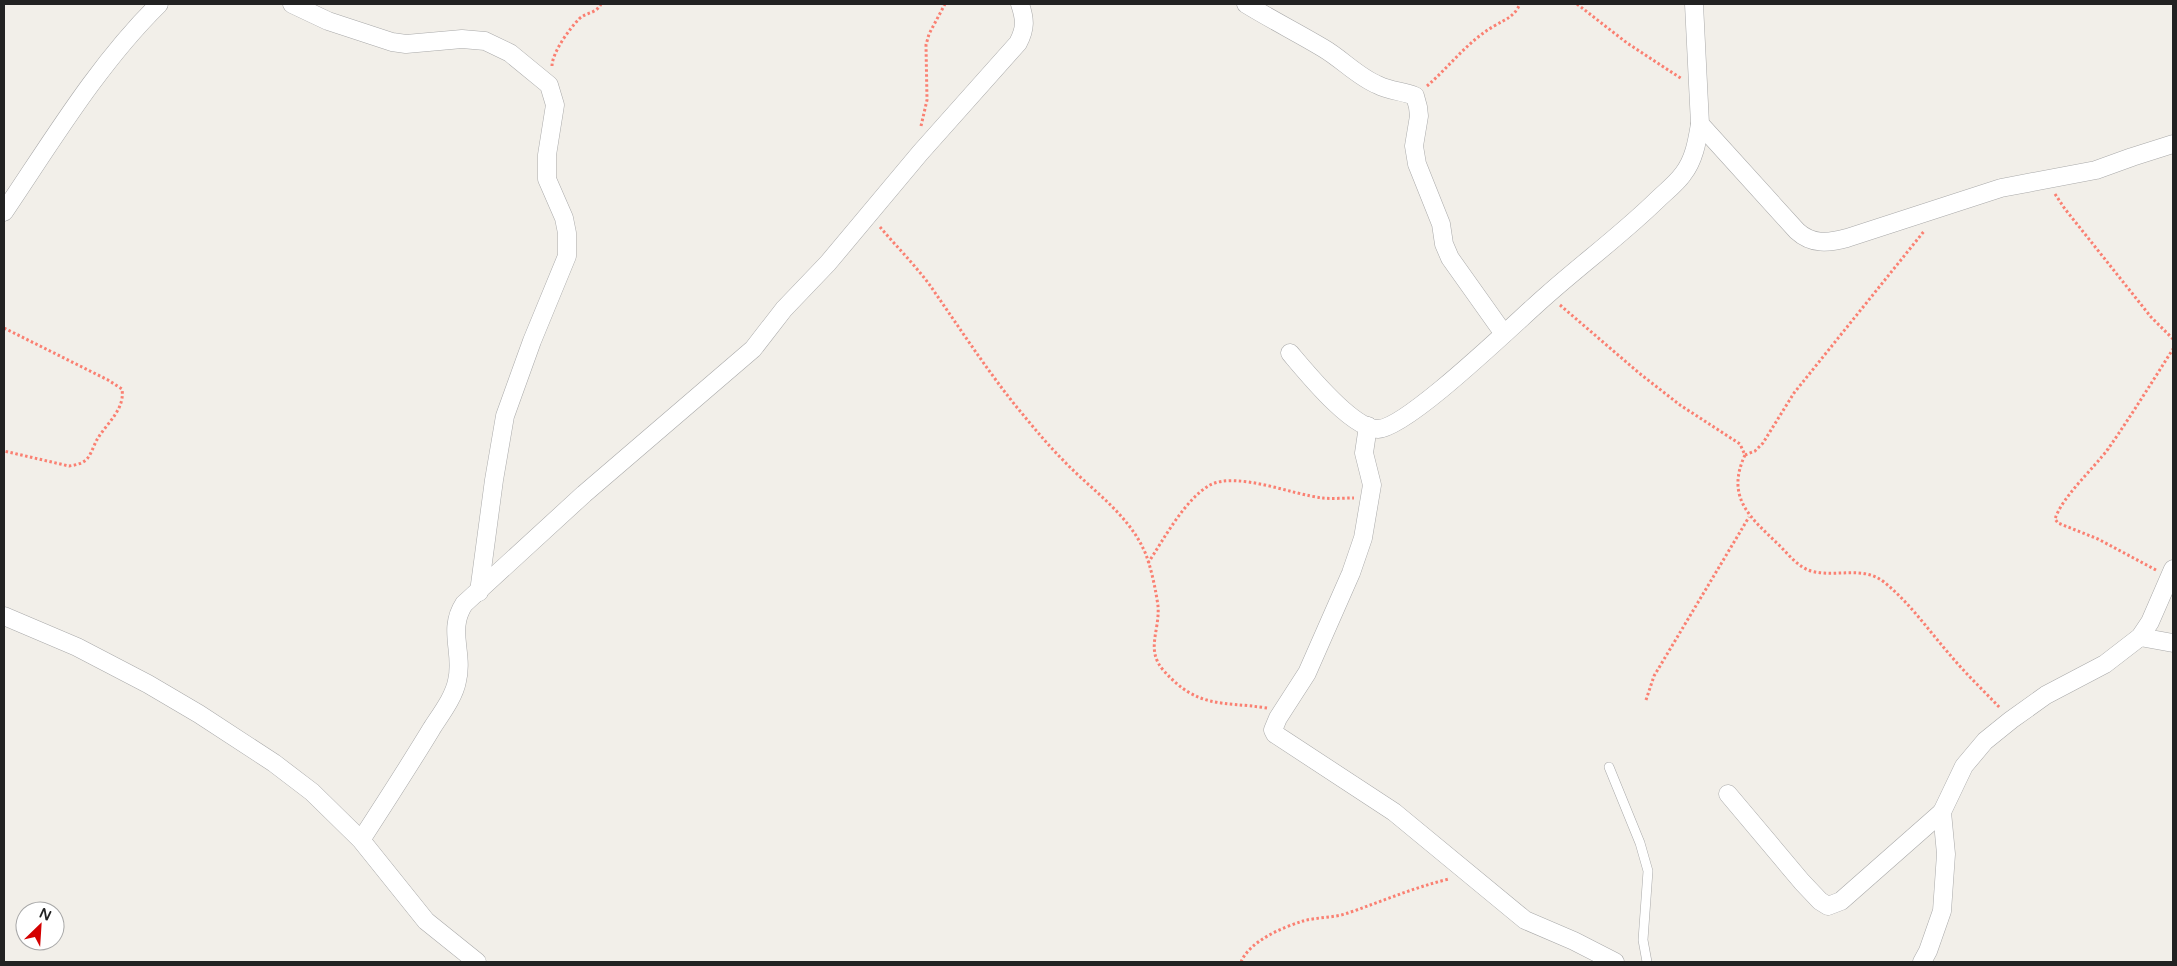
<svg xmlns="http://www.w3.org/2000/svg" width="2177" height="966" viewBox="0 0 2177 966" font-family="'Varela Round',sans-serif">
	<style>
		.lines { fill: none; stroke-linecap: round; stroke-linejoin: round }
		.service-casing { stroke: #a9a9a9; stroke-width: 10 }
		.minor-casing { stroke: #a9a9a9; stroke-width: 19 }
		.path { stroke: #fa8072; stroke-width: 3; stroke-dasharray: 2.5 2.5; stroke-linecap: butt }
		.service { stroke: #fff; stroke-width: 9 }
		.minor { stroke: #fff; stroke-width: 18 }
	</style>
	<rect width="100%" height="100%" fill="#f2efe9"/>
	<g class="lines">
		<g class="service-casing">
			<polyline id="service" points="1609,767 1640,843 1648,871 1643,940 1647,962"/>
		</g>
		<g class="minor-casing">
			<g id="minor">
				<polyline points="292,4 328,21 392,42 406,44 462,39 485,41 510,53 549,85 555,105 547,155 547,179 564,218 567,233 567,256 532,341 505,416 494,480 479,592"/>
				<path d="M1246 4C1272 20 1298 33 1323 48 1342 59 1358 77 1378 85 1390 91 1402 91 1415 96L1418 107 1419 116 1414 146 1417 164 1441 224 1444 244 1450 258 1504 334"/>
				<path d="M1694 4 1700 124 1797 231C1812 245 1829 243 1847 238L2001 188 2096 170 2132 157 2173 144"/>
				<path d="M4 212C52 141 98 64 159 4"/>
				<path d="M1290 353C1307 373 1352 429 1378 429 1408 428 1519 319 1547 295 1583 263 1621 235 1656 201 1665 192 1676 184 1683 174 1694 160 1697 142 1700 124"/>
				<polyline points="1368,426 1364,453 1372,485 1363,538 1351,573 1307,673 1278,718 1273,730 1275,734 1394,812 1525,920 1574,941 1615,962"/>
				<polyline points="4,616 77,647 148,684 199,714 274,763 312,792 361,840 426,921 477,962"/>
				<polyline points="2140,637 2173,643"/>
				<polyline points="1728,794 1802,882 1820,901 1828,906 1841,901 1942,812"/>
				<path d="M361 840C385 803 409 766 432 728 441 714 454 697 457 681 464 653 447 630 464 604L584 494 753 349 784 309 828 263 920 153 1018 43C1026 28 1025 19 1020 4"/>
				<polyline points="1922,962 1928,951 1942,911 1946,854 1942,812 1964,766 1985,741 2011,720 2046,695 2105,664 2140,637 2150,622 2173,569"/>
			</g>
		</g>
		<g class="path">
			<polyline points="1577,4 1627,43 1682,79"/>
			<path d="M552 66C552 53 570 28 579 19 586 12 596 14 601 4"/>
			<path d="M1427 86C1449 67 1468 41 1494 26 1506 19 1514 17 1520 4"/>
			<polyline points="921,126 927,100 926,45 929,34 945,4"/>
			<polyline points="2055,194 2065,209 2151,317 2173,339"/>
			<path d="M880 227C896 246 914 264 929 284 957 324 984 366 1015 405 1030 423 1045 442 1062 459 1089 488 1125 511 1143 548 1150 561 1156 591 1158 606 1160 631 1145 650 1164 671 1198 709 1221 701 1267 708"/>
			<path d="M1560 305 1639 373 1680 405 1740 444 1745 455C1725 498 1751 518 1779 545 1789 555 1798 567 1811 571 1837 578 1862 565 1884 582 1910 603 1929 631 1951 656 1966 674 1984 691 2000 708"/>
			<path d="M4 328 108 380 122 389C125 409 108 422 98 438 94 444 92 453 87 459 82 464 75 465 69 466L4 451"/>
			<polyline points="1745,455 1755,451 1763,443 1794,393 1925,230"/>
			<path d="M1148 563C1164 539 1185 499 1210 485 1237 471 1293 495 1323 498 1333 499 1344 498 1354 498"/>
			<path d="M2156 570 2098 539 2058 523 2055 519C2062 497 2094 468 2108 449 2131 416 2152 382 2173 349"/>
			<polyline points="1646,700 1654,676 1749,517"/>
			<path d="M1241 962C1250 941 1281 928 1303 921 1317 917 1334 918 1348 913 1383 901 1412 888 1449 879"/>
		</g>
		<use href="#service" class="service"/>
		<use href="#minor" class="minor"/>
	</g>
	<rect width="2177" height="966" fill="none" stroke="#222222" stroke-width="10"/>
	<g transform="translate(40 926) rotate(25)"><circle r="24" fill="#ffffff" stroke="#a7a7a7"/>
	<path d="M0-4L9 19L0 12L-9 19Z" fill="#d40000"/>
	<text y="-8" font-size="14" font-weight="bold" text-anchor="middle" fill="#222222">N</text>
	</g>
</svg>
